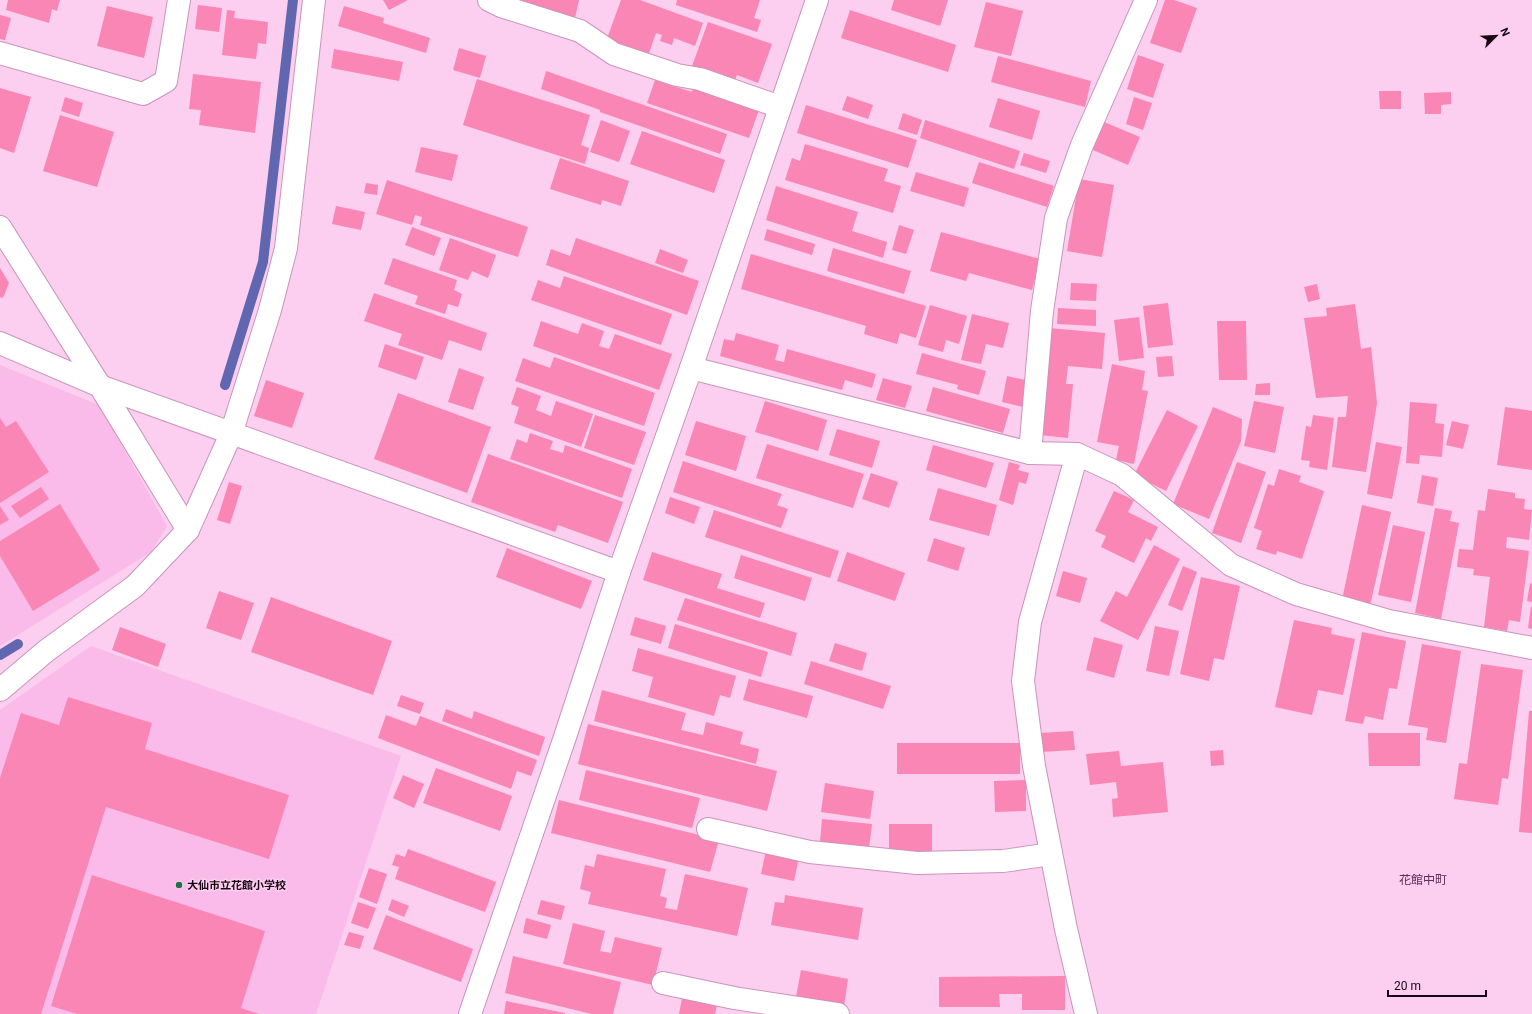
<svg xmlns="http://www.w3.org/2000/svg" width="1532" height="1014" viewBox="0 0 1532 1014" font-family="Roboto,'Noto Sans JP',sans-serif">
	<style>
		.built { fill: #fabbea }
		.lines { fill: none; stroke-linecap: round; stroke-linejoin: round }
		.stream { stroke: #6166b0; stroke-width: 10 }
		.building { fill: #f986b4 }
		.minor-casing { stroke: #ca94bc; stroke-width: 24 }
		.minor { stroke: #fff; stroke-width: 22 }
		.poi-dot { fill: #1d7346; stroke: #fcceef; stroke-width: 1.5 }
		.labels { text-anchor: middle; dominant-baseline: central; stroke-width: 3; stroke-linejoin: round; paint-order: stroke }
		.poi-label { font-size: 11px; font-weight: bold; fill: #170513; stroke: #fcceef; text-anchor: start }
		.neighbourhood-label { font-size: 12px; fill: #5d2f53; stroke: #fcceef }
	</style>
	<rect width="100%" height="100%" fill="#fcceef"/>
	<g class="built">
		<polygon points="0,365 99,405 167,526 151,552 0,646"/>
		<polygon points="91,646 401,756 316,1014 0,1014 0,710"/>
	</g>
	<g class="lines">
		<g class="stream">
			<polyline points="225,385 263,262 293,0"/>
			<polyline points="0,655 18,644"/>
		</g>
	</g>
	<g class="building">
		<polygon points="8,0 60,0 57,11 52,9 49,23 6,10"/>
		<polygon points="383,0 408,0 389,10"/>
		<polygon points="509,0 579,0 575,18"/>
		<polygon points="621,0 640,0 703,23 695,46 674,38 672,45 660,41 662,35 656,33 647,59 605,44"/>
		<polygon points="677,0 760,0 754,18 761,20 757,32 676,5"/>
		<polygon points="894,0 948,0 940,26 891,10"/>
		<polygon points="1165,0 1174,0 1197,8 1181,53 1150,43"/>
		<polygon points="986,2 1023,11 1011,56 974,47"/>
		<polygon points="198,5 222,8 219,32 195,29"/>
		<polygon points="107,6 153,17 144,58 97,46"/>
		<polygon points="344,6 384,18 383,23 430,38 426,53 338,26"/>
		<polygon points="227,10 235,11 234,18 268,22 266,44 258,43 256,59 222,55"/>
		<polygon points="850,10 956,45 948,72 841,38"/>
		<polygon points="0,15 11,18 5,40 0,39"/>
		<polygon points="708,22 772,44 758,83 737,75 733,85 691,69"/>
		<polygon points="459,48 486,56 480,78 453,70"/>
		<polygon points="334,49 403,62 399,81 331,68"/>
		<polygon points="1138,55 1164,64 1153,98 1127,89"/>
		<polygon points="998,56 1091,81 1085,107 991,82"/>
		<polygon points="546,71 727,134 720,154 600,112 600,110 541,89"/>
		<polygon points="193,74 261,82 255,133 199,125 201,110 189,109"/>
		<polygon points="477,79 590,115 581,145 589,148 585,164 463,125"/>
		<polygon points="655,80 692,92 694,84 760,107 749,138 647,103"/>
		<polygon points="0,88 31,97 14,153 0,148"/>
		<polygon points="1379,91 1401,91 1401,109 1380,109"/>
		<polygon points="1451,92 1451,104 1441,105 1441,114 1425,114 1424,93"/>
		<polygon points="847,96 873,105 868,119 842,110"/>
		<polygon points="65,97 83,103 79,117 61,111"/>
		<polygon points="1134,97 1152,103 1143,130 1126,124"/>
		<polygon points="998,98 1040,111 1032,140 989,127"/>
		<polygon points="806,105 917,140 908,168 797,133"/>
		<polygon points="903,113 922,120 917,135 898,129"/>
		<polygon points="60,115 114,132 97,187 43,171"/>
		<polygon points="601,120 630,131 619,162 590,152"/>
		<polygon points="925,120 1020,151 1014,169 920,138"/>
		<polygon points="1104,122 1140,137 1128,165 1093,150"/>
		<polygon points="642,131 725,160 714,193 630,164"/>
		<polygon points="805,144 888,169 884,181 901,186 893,213 785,180 792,158 800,161"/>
		<polygon points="421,147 458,155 452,181 415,172"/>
		<polygon points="1024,153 1050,161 1046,173 1020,165"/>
		<polygon points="560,158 629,181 621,206 602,200 601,205 550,189"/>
		<polygon points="979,162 1054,186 1047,207 972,183"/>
		<polygon points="916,172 969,188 964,207 910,191"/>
		<polygon points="1079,179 1114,185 1102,257 1067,251"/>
		<polygon points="387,180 528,227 518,257 420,225 422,217 415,215 412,225 376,214"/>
		<polygon points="366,183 378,185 377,195 364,193"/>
		<polygon points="776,186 858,212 852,231 887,242 883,258 766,220"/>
		<polygon points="336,206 365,212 361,230 332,224"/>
		<polygon points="899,225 914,230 906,254 892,250"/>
		<polygon points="412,227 441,238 434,256 405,245"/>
		<polygon points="767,229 815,244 812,255 764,240"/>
		<polygon points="941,232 1040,259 1032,290 969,273 966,281 930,271"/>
		<polygon points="450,238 496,255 488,278 472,271 468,280 439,270"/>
		<polygon points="576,238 699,281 687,315 546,265 551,249 570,256"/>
		<polygon points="833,248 911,271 904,294 827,271"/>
		<polygon points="660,249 688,260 683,273 655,263"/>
		<polygon points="751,254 926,306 916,338 900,333 897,344 864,334 866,326 741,289"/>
		<polygon points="393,258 457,280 454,290 462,294 458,307 448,304 445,314 415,304 418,296 384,284"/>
		<polygon points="0,268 9,283 3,298 0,297"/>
		<polygon points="564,276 672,314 661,345 531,300 538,280 560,288"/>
		<polygon points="1071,283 1097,284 1096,301 1070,300"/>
		<polygon points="1317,284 1320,299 1308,302 1304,287"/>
		<polygon points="374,293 487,333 481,351 449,340 442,360 398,345 402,334 364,321"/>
		<polygon points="1168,303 1173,345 1148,348 1143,306"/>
		<polygon points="1355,304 1361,349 1371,347 1377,403 1366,472 1332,467 1338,417 1346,417 1348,396 1316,398 1304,318 1327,316 1326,308"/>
		<polygon points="930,305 967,316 959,344 946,340 943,352 918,345"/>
		<polygon points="1058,308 1096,310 1096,326 1057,324"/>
		<polygon points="972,314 1009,323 1003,348 986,344 981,364 961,360"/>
		<polygon points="1139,317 1144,358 1119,361 1114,320"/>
		<polygon points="541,321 578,334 582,323 604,331 599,346 609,349 615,334 672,354 659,390 533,346"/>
		<polygon points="1217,321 1246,321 1247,380 1219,380"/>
		<polygon points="1049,328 1105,333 1102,369 1068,366 1066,384 1073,384 1068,438 1040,435"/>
		<polygon points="736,333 779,345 775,360 784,362 787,349 876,374 872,388 845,380 842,390 720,356 724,339 734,341"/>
		<polygon points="385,344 424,357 416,380 378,367"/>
		<polygon points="922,353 986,371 979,395 957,389 958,385 916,374"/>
		<polygon points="1172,356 1174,376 1158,377 1156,357"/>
		<polygon points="554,357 655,393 644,426 515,381 523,358 550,368"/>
		<polygon points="1112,364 1145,371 1142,390 1148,391 1134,464 1116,460 1119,446 1097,442"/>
		<polygon points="459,368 484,377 473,410 448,402"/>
		<polygon points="1007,376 1030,381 1023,407 1002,402"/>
		<polygon points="883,378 912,386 905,408 876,400"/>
		<polygon points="266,380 304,393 292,428 254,416"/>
		<polygon points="1270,383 1270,395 1255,395 1256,384"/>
		<polygon points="517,387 541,396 536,410 551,416 556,401 593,414 581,447 514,423 519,407 511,404"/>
		<polygon points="933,387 1010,409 1003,433 926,411"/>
		<polygon points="398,393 491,427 467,493 374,459"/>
		<polygon points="765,401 827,420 818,451 755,432"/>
		<polygon points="1254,401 1284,407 1275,453 1244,446"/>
		<polygon points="1410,402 1437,404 1435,423 1444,424 1442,457 1420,455 1419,464 1406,463"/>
		<polygon points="1213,407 1242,419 1241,441 1209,519 1173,504"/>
		<polygon points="1505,407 1532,411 1532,470 1497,465"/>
		<polygon points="1167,410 1198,426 1166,491 1134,475"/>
		<polygon points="595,415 646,432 634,465 584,448"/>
		<polygon points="1313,415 1334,418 1327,470 1309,467 1310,461 1301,460 1306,426 1311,427"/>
		<polygon points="0,418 6,427 16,421 49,472 0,503"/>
		<polygon points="696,421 746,436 736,471 685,455"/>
		<polygon points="1452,421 1469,425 1463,449 1446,445"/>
		<polygon points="837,429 880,441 872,468 829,455"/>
		<polygon points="530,433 553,441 550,449 563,453 565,445 632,469 622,498 510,459 517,439 527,443"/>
		<polygon points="1376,442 1402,447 1392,499 1367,494"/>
		<polygon points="767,444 864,474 853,508 756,478"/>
		<polygon points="933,445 994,463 986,488 926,470"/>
		<polygon points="488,454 623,502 608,543 558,525 555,532 471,502"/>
		<polygon points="683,461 782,494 777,505 788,509 781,528 673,492"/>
		<polygon points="1009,462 1020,465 1018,470 1029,473 1026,484 1019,482 1013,505 999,500"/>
		<polygon points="1237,462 1266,472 1241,543 1212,533"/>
		<polygon points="1279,469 1301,476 1299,482 1324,491 1302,559 1277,551 1276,555 1256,549 1262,531 1254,528 1268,484 1274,486"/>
		<polygon points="871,473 898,482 889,508 862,499"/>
		<polygon points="1422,475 1438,478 1433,506 1417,503"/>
		<polygon points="229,482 242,486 230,524 217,520"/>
		<polygon points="41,487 49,499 20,518 11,506"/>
		<polygon points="938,488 997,505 989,536 929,520"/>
		<polygon points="1488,489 1515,493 1515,498 1525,499 1524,509 1532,510 1529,540 1507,537 1506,548 1529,551 1520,622 1509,620 1507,631 1484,627 1490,577 1473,575 1474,569 1457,567 1459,549 1473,550 1478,510 1485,511"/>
		<polygon points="1114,491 1134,500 1128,512 1158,527 1151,541 1146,538 1134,563 1101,547 1106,536 1095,531"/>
		<polygon points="670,497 700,507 694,524 665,513"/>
		<polygon points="60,504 100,570 33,611 0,556 0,541"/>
		<polygon points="1362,505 1391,512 1370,606 1342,600"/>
		<polygon points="0,506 9,520 0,525"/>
		<polygon points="1435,508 1452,511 1450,521 1459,523 1441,619 1415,613"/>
		<polygon points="714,510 839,551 830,578 705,537"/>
		<polygon points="1393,525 1425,532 1411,602 1378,595"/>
		<polygon points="934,538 965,548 958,571 927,561"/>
		<polygon points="1154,545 1180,559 1138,640 1100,621 1116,591 1127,597"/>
		<polygon points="507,548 592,581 581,609 496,577"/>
		<polygon points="652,552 722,574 717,588 765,603 760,618 643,580"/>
		<polygon points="847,552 905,573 895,601 837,581"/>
		<polygon points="741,555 812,578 805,601 734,578"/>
		<polygon points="1183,566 1197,572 1182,611 1168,605"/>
		<polygon points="1063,571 1087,578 1080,603 1056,596"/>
		<polygon points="1201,577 1240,586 1224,660 1214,658 1209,681 1180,674"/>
		<polygon points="1530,583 1532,584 1532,602 1527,601"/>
		<polygon points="219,591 254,603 241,640 206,628"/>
		<polygon points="271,597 392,641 373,695 251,652"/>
		<polygon points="685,598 797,633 791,656 677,620"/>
		<polygon points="1531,606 1532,607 1532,629 1528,628"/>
		<polygon points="635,617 666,626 661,644 630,635"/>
		<polygon points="1294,620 1332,628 1331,634 1355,639 1343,695 1318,690 1312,715 1275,707"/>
		<polygon points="675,624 768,652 761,677 668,648"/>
		<polygon points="1155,626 1179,631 1169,676 1146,671"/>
		<polygon points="120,627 166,644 158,667 112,650"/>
		<polygon points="1362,632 1406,641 1397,689 1389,688 1383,720 1365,716 1363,724 1345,721"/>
		<polygon points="1094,637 1123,645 1114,678 1086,670"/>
		<polygon points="835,643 867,653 862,671 829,661"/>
		<polygon points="1422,644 1461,651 1446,743 1426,740 1428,728 1408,725"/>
		<polygon points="638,648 736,676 730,698 720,695 714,716 648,697 653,677 632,671"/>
		<polygon points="811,661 891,686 883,709 804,684"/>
		<polygon points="1481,664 1523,670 1508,779 1502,778 1498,805 1454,799 1459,763 1467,764"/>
		<polygon points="749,679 813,696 807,718 743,700"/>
		<polygon points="602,690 686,713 681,730 703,735 706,722 743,732 740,744 759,749 756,764 594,721"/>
		<polygon points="401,695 424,703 420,714 397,706"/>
		<polygon points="68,697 152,723 145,749 289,795 269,859 106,807 41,1014 0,1014 0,778 21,713 59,725"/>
		<polygon points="446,709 472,719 474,711 545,737 539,756 442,721"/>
		<polygon points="1529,711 1532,711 1532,833 1519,832"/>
		<polygon points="386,715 416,726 420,716 537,760 531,776 517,771 511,789 378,738"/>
		<polygon points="588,724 777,771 767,811 578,764"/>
		<polygon points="1073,731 1075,750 1040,752 1040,733"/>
		<polygon points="1368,733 1420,733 1420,766 1369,766"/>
		<rect x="897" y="743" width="123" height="31"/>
		<polygon points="1223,750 1224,765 1211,766 1210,751"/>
		<polygon points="1119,751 1121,766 1163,762 1168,812 1113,817 1112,799 1118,798 1116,782 1090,785 1086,754"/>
		<polygon points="436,768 512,796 500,831 423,803"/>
		<polygon points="586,770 700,798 692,828 579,800"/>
		<polygon points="403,775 424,784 414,808 393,798"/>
		<polygon points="1026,780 1026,811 995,812 994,781"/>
		<polygon points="825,783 874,791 870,819 821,812"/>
		<polygon points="559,800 719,840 710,872 551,833"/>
		<polygon points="822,819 872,824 869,848 820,843"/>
		<rect x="889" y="824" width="43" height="30"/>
		<polygon points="408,849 496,882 485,912 395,879 399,867 392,865 396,854 405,857"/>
		<polygon points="766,850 799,857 794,881 761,874"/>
		<polygon points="597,854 666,869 660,896 667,898 665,908 677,910 685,874 748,888 737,936 588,904 591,892 580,889 585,865 594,867"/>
		<polygon points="369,868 387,874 377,904 359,897"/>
		<polygon points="92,875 265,931 241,1008 259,1014 77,1014 51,1006"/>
		<polygon points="785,895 863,908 858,940 771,925 775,902 784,903"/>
		<polygon points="392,899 409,906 404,917 388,910"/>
		<polygon points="541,900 565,906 561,920 537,914"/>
		<polygon points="358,902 376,908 368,929 351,923"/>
		<polygon points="386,915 473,949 461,982 373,949"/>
		<polygon points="526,918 551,925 547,939 523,933"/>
		<polygon points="573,923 605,931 600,951 611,953 615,937 662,948 653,985 563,964"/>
		<polygon points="349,932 364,936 360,949 344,945"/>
		<polygon points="513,956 621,982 613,1014 592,1014 505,993"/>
		<polygon points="801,970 848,979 844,1006 796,997"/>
		<polygon points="1065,976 1065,1010 1022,1010 1022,994 999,994 1000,1007 939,1007 939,977"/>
		<polygon points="683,993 718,1000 715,1014 679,1014"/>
		<polygon points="506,1001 565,1013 565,1014 504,1014"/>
	</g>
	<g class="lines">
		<g class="minor-casing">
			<g id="minor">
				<polyline points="489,0 501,6 580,31 614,54 677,75 700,79 780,107"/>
				<polyline points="0,53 143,94 166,81 179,0"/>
				<polyline points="0,227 100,386 188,530"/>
				<polyline points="0,343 100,386 619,572"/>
				<polyline points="691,368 1030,453 1077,454 1122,475 1231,565 1296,594 1389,621 1532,648"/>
				<polyline points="1030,453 1042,311 1056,218 1082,145 1146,0"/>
				<polyline points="1077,454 1030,622 1023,681 1034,766 1066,929 1086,1014"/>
				<polyline points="0,690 46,651 135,586 188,530 231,434 270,310 286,248 314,0"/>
				<polyline points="708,829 810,852 917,863 1003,861 1051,854"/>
				<polyline points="663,983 734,998 838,1014"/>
				<polyline points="470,1014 565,737 619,572 691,368 817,0"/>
			</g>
		</g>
		<use href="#minor" class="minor"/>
	</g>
	<circle class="poi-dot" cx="179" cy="885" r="4"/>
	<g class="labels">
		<g class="poi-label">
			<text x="187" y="885">大仙市立花館小学校</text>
		</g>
		<g class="neighbourhood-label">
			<text x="1423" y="880">花館中町</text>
		</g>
	</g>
	<g transform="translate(1496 36) rotate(66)" stroke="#fcceef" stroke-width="3" paint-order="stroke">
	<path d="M0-3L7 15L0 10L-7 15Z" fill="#170513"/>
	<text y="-6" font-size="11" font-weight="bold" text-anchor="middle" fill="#170513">N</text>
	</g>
	<path d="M1388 990v6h98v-6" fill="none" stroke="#170513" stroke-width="2"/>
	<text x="1394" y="990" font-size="12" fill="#170513" stroke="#fcceef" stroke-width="3" paint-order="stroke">20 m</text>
</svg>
